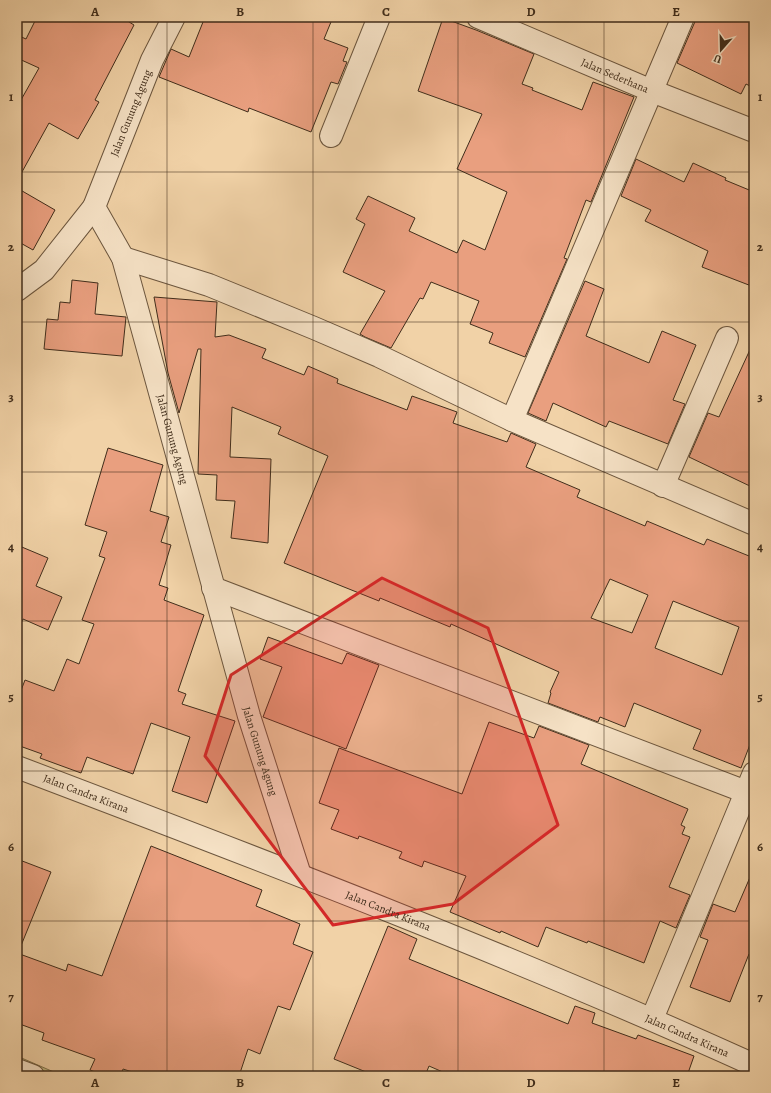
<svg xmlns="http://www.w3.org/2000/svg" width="771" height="1093" viewBox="0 0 771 1093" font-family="Alegreya,serif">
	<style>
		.grass { fill: url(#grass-tufts); stroke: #81734e }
		.building { fill: #e99f7f; stroke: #402d1b; fill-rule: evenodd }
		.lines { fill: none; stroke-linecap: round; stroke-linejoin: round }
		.street-casing { stroke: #6c563e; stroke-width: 24 }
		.street { stroke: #f6e2c6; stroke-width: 22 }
		.marked { fill: #d62828; fill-opacity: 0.2; stroke: #d62828; stroke-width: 3; stroke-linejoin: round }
		.grid { fill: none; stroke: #402d1b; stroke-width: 1; stroke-opacity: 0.55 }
		.labels { text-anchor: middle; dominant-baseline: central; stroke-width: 3; stroke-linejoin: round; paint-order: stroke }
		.street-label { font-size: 11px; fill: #402d1b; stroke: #f6e2c6 }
		.neatline { fill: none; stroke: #402d1b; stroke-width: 1.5 }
		.grid-label { font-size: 13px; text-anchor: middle; font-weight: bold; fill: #402d1b }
	</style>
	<defs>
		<pattern id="grass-tufts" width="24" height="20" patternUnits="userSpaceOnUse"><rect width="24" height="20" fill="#c2b982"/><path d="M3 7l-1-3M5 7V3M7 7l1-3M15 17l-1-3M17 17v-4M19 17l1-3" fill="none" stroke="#9f976a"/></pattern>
	</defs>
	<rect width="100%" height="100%" fill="#f1d2a7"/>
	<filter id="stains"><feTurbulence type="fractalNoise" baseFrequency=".005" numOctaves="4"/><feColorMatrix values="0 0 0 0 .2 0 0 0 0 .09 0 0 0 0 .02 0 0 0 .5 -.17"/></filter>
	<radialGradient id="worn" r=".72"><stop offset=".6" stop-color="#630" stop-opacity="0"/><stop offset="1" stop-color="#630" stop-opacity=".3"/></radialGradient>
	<polygon class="grass" points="17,1056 63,1076 17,1076"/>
	<g class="building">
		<polygon points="37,17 121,17 134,25 95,100 99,102 78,139 49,123 17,181 17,107 39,68 17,58 17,35 26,39"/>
		<polygon points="205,17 333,17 324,39 348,48 343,61 347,62 338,84 331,82 311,132 249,108 248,112 159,77 171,49 189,57"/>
		<polygon points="697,17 754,17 754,88 746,84 741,94 677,63"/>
		<polygon points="443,18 476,30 534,54 522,84 533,88 532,90 582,110 593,82 634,97 591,202 586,200 564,258 567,259 525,357 489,343 493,333 470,324 479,301 431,282 423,299 420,298 391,348 365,337 360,334 385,291 343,272 365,224 356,219 368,196 415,218 409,231 457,253 463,240 485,250 507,192 457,169 482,114 418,91"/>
		<polygon points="636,159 684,182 693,163 726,178 725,180 754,192 754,287 702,267 708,251 645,221 651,210 621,196"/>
		<polygon points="17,188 55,210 33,250 17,241"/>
		<polygon points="72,280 98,283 95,314 126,317 122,356 44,349 47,319 58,320 60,302 70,303"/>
		<polygon points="585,281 604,289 586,336 649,363 662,331 696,345 673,400 685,404 668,444 609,421 606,427 553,403 546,421 528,413"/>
		<path d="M154 297 217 302 215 337 229 335 266 349 262 358 304 375 308 366 338 379 337 383 407 410 412 396 457 412 453 423 507 442 511 433 536 444 526 467 580 490 577 497 645 526 647 521 704 545 707 539 754 558V734L741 768 693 749 701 730 634 703 625 727 600 717 598 722 548 703 551 693 550 692 559 672 451 624 450 627 380 598 379 601 284 563 328 456 278 434 281 427 232 407 230 457 271 459 268 543 231 538 235 501 216 500 217 475 198 474 201 349H198L179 413 168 373ZM610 579 648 595 632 633 591 618ZM673 601 739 627 722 675 655 648Z"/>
		<polygon points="754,341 754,488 689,457 708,413 719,417"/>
		<polygon points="108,448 163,465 150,511 169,517 161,542 171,545 159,585 168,588 164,600 204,615 178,691 186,694 182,704 235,721 207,803 172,791 190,737 151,723 133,774 87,757 81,773 40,758 42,754 17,745 17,701 25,680 54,691 67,659 79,664 94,624 82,620 105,558 99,556 107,532 85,525"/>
		<polygon points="17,545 48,558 36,586 62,597 48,630 23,619 17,632"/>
		<polygon points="268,637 342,664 347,653 379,665 346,749 263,717 282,667 260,659"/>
		<polygon points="489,722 534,738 539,726 589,745 581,764 688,809 681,825 685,827 682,834 690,837 669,887 690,895 676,928 660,921 644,963 588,941 587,943 546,927 538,947 501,931 500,933 450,912 466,876 424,861 422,867 399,858 402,852 359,836 358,839 331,829 339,810 319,803 339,748 462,794"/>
		<polygon points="151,846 262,890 256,906 300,924 293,944 313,952 290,1010 278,1006 260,1054 248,1049 239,1076 145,1076 123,1069 121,1076 106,1076 90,1070 95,1059 42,1040 44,1033 17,1023 17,953 66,971 68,964 102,976"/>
		<polygon points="17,859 51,872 18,953 17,953"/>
		<polygon points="754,868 754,956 749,954 730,1002 690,987 708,940 700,937 713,904 735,912"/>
		<polygon points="388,926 417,939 409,959 568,1024 575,1006 595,1013 592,1023 636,1039 638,1035 694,1056 687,1076 452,1076 429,1066 425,1076 376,1076 334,1059"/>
	</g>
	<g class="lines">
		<g class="street-casing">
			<g id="street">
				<path id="s1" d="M174 17 152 60 94 207 123 258 249 716 300 875"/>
				<path id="s2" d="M478 17 652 91 754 131"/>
				<polyline points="331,136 379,17"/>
				<polyline points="123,258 209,285 314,328 379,356 512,420 754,524"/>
				<polyline points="17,290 44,270 94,207"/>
				<polyline points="512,420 683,17"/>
				<polyline points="663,486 727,338"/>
				<polyline points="213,588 754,795"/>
				<path id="s3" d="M17 767C265 861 513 956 754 1065"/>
				<polyline points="652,1019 754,773"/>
				<polyline points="17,1070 33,1076"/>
			</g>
		</g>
		<use href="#street" class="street"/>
	</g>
	<path class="marked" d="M382 578 488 628 558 825 453 904 333 925 205 756 231 675Z"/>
	<path class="grid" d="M167 17V1076M313 17V1076M458 17V1076M604 17V1076M17 172H754M17 322H754M17 472H754M17 621H754M17 771H754M17 921H754"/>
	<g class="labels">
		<g class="street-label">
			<text stroke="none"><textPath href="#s2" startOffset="149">Jalan Sederhana</textPath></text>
			<text transform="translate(131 113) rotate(-68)">Jalan Gunung Agung</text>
			<text stroke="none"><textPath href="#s1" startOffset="453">Jalan Gunung Agung</textPath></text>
			<text stroke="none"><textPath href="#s1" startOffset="777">Jalan Gunung Agung</textPath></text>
			<text stroke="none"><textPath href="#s3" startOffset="74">Jalan Candra Kirana</textPath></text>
			<text stroke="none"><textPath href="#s3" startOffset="398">Jalan Candra Kirana</textPath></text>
			<text stroke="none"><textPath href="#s3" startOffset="722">Jalan Candra Kirana</textPath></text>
		</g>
	</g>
	<rect width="771" height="1093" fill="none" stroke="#f1d2a7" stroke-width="44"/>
	<g transform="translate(721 50) rotate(200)" stroke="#f6e2c6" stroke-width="3" paint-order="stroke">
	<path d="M0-3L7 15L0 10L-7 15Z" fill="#402d1b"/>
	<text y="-6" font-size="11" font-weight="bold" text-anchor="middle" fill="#402d1b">U</text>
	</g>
	<rect x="22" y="22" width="727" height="1049" class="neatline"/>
	<g class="grid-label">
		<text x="95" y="16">A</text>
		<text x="240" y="16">B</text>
		<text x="386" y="16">C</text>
		<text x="531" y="16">D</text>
		<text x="676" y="16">E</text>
		<text x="11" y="101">1</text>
		<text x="760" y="101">1</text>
		<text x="11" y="251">2</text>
		<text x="760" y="251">2</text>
		<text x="11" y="401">3</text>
		<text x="760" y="401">3</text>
		<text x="11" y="551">4</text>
		<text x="760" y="551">4</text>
		<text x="11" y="701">5</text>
		<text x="760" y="701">5</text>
		<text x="11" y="851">6</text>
		<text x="760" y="851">6</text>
		<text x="11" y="1001">7</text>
		<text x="760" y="1001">7</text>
		<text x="95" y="1087">A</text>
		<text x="240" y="1087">B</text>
		<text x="386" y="1087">C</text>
		<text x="531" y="1087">D</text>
		<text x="676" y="1087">E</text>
	</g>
	<rect width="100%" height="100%" filter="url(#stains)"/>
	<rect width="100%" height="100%" fill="url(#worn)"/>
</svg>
